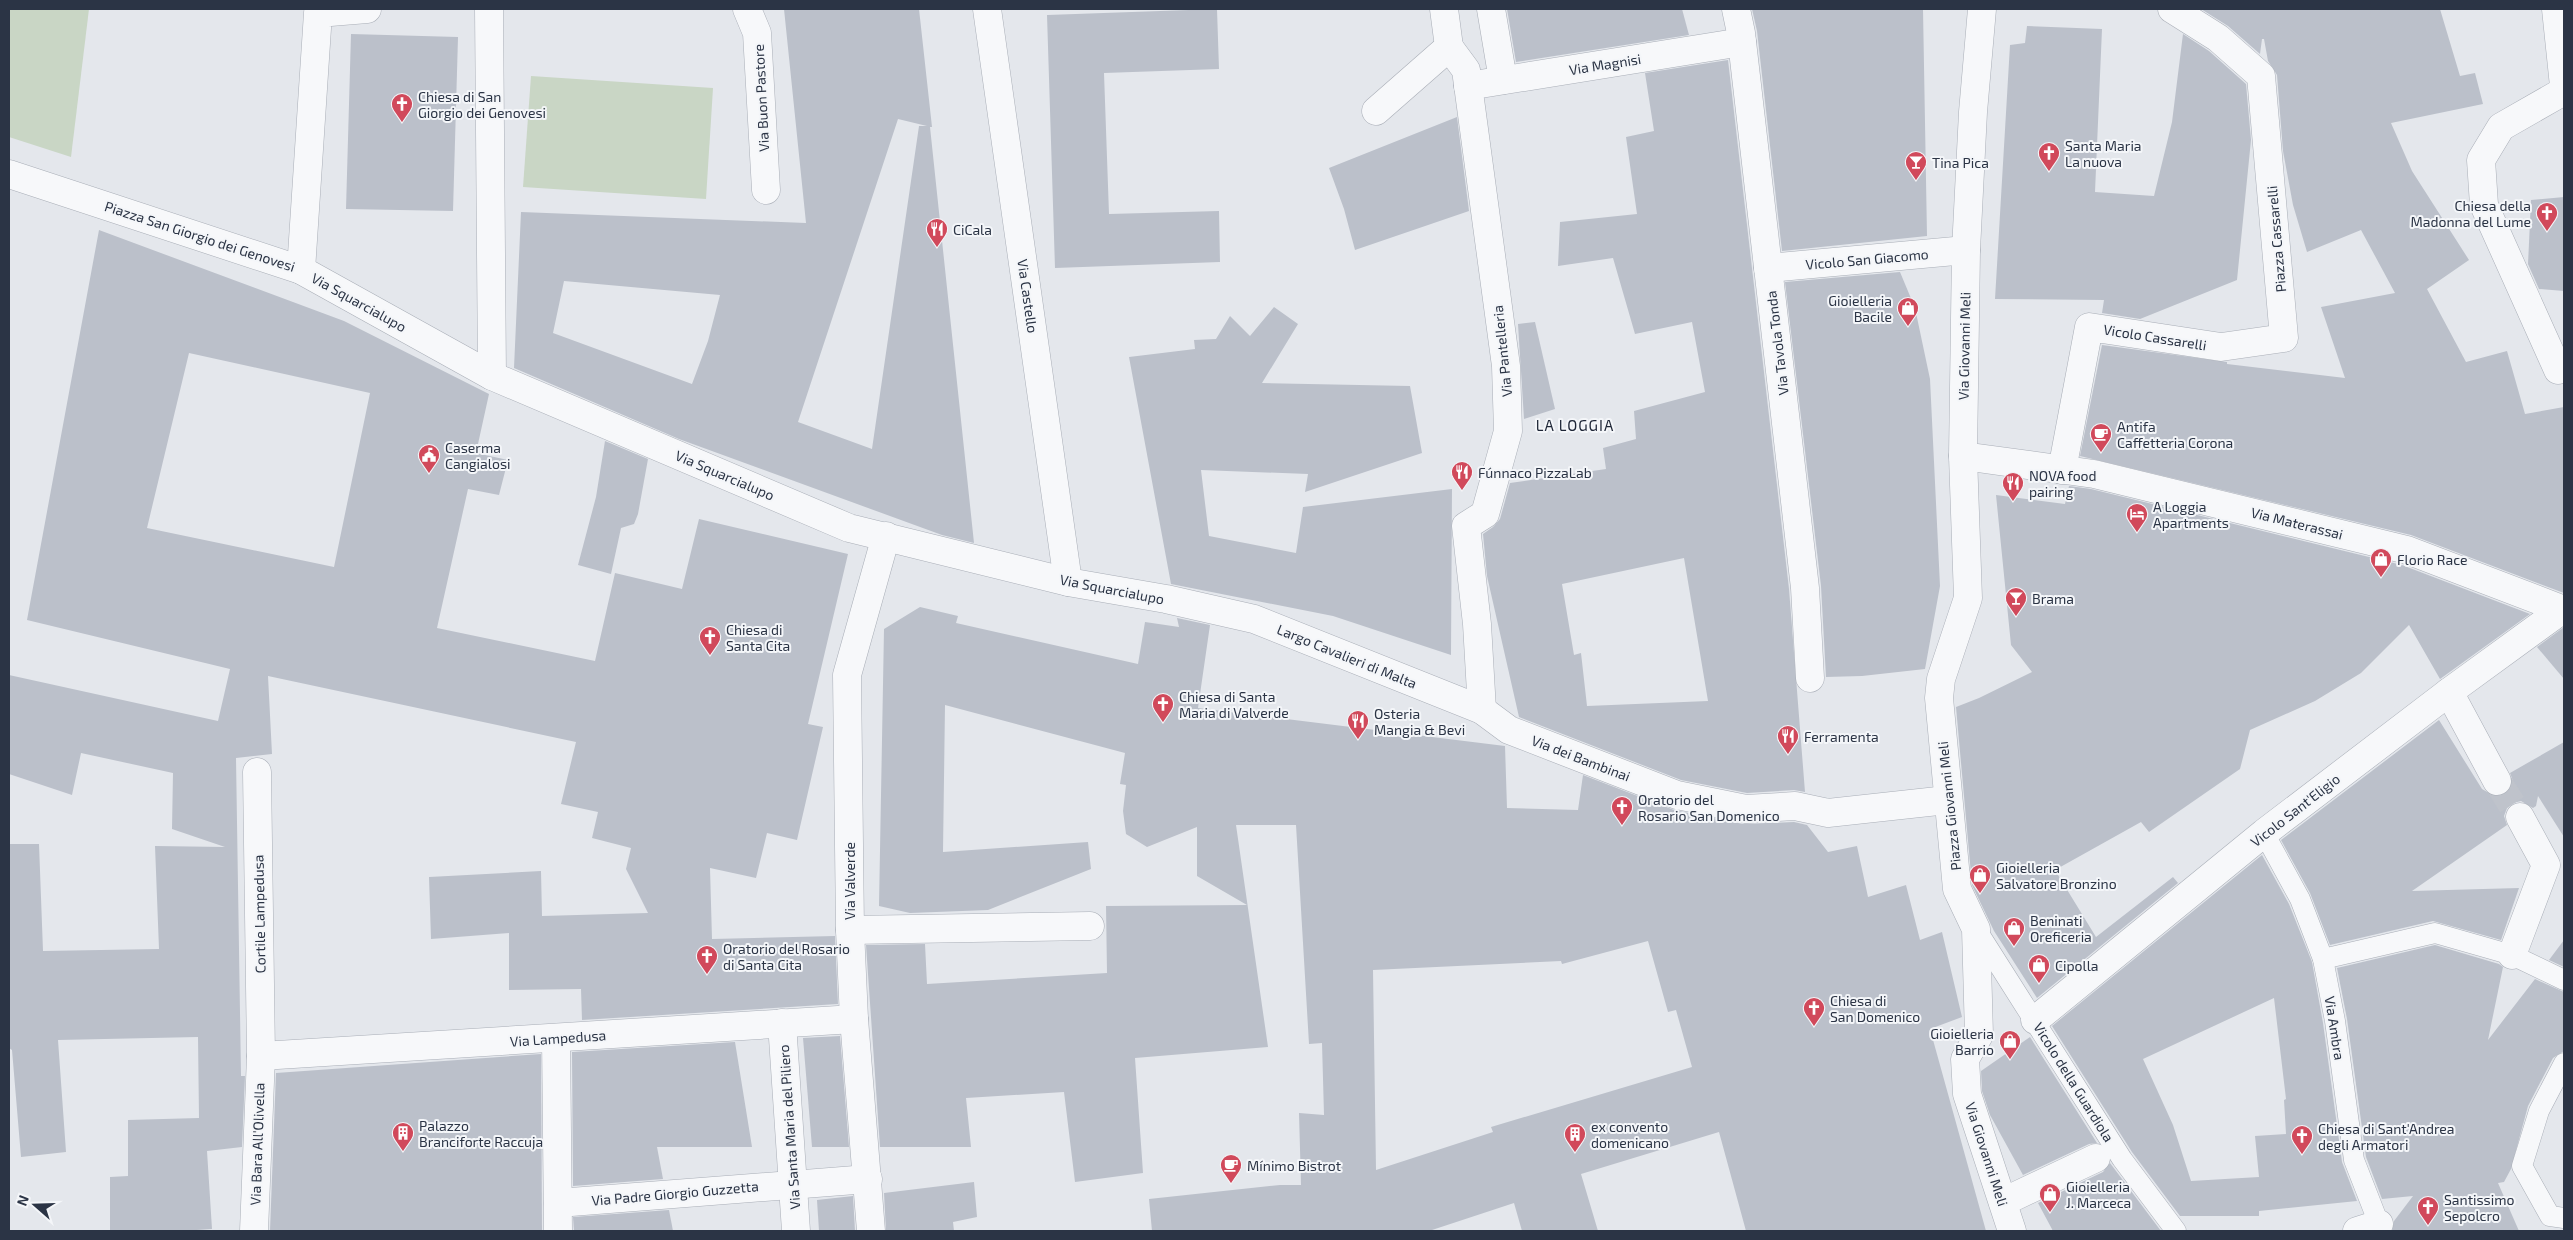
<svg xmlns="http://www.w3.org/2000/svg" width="2573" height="1240" viewBox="0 0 2573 1240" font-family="'Exo 2',sans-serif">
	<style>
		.green { fill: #c9d6c5 }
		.building { fill: #bbc0ca; fill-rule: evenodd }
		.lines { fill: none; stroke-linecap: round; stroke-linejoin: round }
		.street-tunnel { stroke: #bfc3cb; stroke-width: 28; stroke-dasharray: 28 14; stroke-linecap: butt }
		.lane-casing { stroke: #a9aeb7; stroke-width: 21 }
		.street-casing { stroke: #a9aeb7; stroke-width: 29 }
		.lane { stroke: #f7f8fa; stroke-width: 20 }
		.street { stroke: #f7f8fa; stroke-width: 28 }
		.labels { text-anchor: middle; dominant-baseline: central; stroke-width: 4; stroke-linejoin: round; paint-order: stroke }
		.street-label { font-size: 14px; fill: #2b3445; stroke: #f4f6f9 }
		.poi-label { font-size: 14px; fill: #2b3445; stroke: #f4f6f9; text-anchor: start }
		.neighbourhood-label { font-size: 15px; letter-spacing: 1px; fill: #1d2536; stroke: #f4f6f9 }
	</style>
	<rect width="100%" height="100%" fill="#e4e7ec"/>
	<g class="green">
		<polygon points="9,9 89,9 71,157 9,137"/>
		<polygon points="531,76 713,88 706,199 523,187"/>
	</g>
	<g class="building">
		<path d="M784 9H919L932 127H930L974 543 942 535 679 439 514 368 521 212 806 223ZM898 119 927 126H919L872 449 798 422ZM564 281 720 295 708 341 692 384 553 333Z"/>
		<polygon points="1217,9 1219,69 1104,73 1109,214 1219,211 1220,262 1055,268 1047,15"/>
		<polygon points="1507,9 1682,9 1689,35 1516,62"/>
		<polygon points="1752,9 1923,9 1927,236 1782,251 1757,31"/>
		<polygon points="2201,9 2440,9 2460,76 2475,73 2483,104 2391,123 2412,171 2469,260 2427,289 2466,362 2507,351 2525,414 2564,407 2564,593 2411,535 2080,456 2102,345 2227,362 2227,364 2345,378 2321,307 2395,293 2361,230 2307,252 2293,205 2283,151 2277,75 2268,61 2264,39 2262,39 2260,54 2228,26"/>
		<polygon points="2027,26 2102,29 2095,192 2154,196 2172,122 2183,34 2209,51 2246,84 2251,140 2237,280 2140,319 2102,313 2104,300 1995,299 2010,45 2025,43"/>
		<polygon points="351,34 458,37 453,211 346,209"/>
		<path d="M1728 60 1789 589 1805 792 1794 790 1747 793 1681 780 1519 717 1487 576 1483 534 1493 527 1500 519 1510 483 1606 469 1603 448 1636 439 1634 411 1705 392 1692 322 1635 334 1613 258 1558 266 1560 222 1637 214 1626 137 1654 131 1645 73ZM1684 558 1708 701 1587 706 1581 653 1574 655 1562 584Z"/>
		<polygon points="1457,117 1469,211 1355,250 1344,209 1329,168"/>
		<polygon points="2564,197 2564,291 2539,289 2528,264 2531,200"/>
		<path d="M99 230 344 321 489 394 476 453 508 460 499 495 468 489 437 628 595 661 615 573 682 589 699 519 848 554 808 724 823 727 797 840 767 833 756 878 710 868 712 939 835 936 838 1004 582 1020 581 989 509 990V933L431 939 429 877 541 871 542 916 648 913 626 869 631 848 592 838 598 812 561 804 576 742 268 676 272 754 236 758 241 1076H245L242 1147 207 1151 212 1229 182 1231H110V1177L128 1176V1120L199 1118 198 1037 58 1040 66 1152 21 1157 12 1050 9 1048V844H39L43 951 159 949 155 846 225 847 172 829 173 773 81 753 72 795 9 774V675L218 721 230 669 27 620ZM189 353 370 393 334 567 147 528Z"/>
		<polygon points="1900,272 1915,308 1930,379 1940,586 1925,669 1862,676 1826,677 1821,586 1785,282"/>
		<polygon points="1274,307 1298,324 1262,383 1410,386 1422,453 1305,492 1308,474 1201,470 1209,536 1296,553 1303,507 1452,489 1451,655 1333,616 1171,584 1129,357 1195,349 1194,340 1216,339 1230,316 1250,336"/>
		<polygon points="1535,322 1555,409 1524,419 1518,324"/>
		<polygon points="605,441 648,459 638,514 634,524 621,528 611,574 578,565 596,497"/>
		<polygon points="2069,486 2091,489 2402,565 2530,614 2440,679 2409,625 2361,673 2315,701 2250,730 2240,769 2149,832 2141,822 2055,870 2096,937 2173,877 2178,883 2037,998 1994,931 1972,885 1956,707 1979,698 2032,672 2011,645 1996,495 2065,504"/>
		<path d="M920 607 958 616 956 623 1138 664 1145 622 1179 627 1177 618 1210 625 1198 708 1505 746 1507 808 1578 810 1583 775 1674 810 1743 824 1794 822 1807 825 1828 852 1857 846 1868 897 1906 885 1920 940 1942 932 1962 1017 1930 1029 1986 1231H1746L1719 1132 1581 1174 1598 1231H1522L1514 1203 1429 1231H1152L1149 1199 1280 1185H1301L1299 1113 1324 1115 1322 1043 1309 1044 1296 825H1236L1268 1047 1135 1058 1143 1173 1075 1182 1064 1092 966 1098 971 1147H880L866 945 925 944 927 984 1107 973 1106 906 1247 905 1197 876V827L1147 847 1126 834 1123 811 1126 785 1120 784 1125 753 945 705 943 852 1088 842 1091 869 988 910 910 913 879 906 884 629ZM1648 941 1668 1012 1676 1010 1692 1067 1491 1127 1493 1132 1376 1170 1373 970 1561 961 1562 964Z"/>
		<polygon points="2564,627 2564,679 2537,647"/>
		<polygon points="2439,720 2482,789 2496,797 2504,795 2510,789 2513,781 2510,773 2564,742 2564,837 2538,796 2536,806 2533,808 2521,801 2513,803 2507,808 2504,816 2507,825 2412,891 2519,888 2501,940 2433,921 2330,945 2310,893 2281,840"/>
		<path d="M2262 855 2289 904 2312 962 2323 1023 2342 1162 2357 1201 2259 1211V1216H2180L2132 1152 2052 1026ZM2274 998 2286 1099 2284 1100 2286 1134 2255 1136 2259 1177 2191 1181 2173 1125 2143 1059Z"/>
		<polygon points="2564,940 2564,967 2549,960"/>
		<polygon points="2435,945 2499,964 2503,967 2488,1040 2535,979 2564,992 2564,1051 2553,1058 2528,1106 2511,1169 2504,1182 2498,1183 2519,1231 2392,1231 2394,1221 2413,1196 2382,1199 2366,1157 2347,1019 2337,968"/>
		<polygon points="840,1036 849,1147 812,1147 803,1038"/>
		<polygon points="2030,1037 2097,1143 2089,1144 2023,1175 1990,1115 1982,1091 1981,1071"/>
		<polygon points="735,1042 752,1147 657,1147 663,1179 573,1186 572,1052"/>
		<polygon points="541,1054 542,1231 270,1231 276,1073"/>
		<polygon points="2110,1163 2161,1231 2053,1231 2038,1203 2103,1172"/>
		<polygon points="974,1182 977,1217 953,1222 954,1231 886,1231 884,1193"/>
		<polygon points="853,1196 855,1231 819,1231 817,1200"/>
		<polygon points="669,1210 673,1231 574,1231 573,1217"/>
	</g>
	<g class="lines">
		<polyline class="street-tunnel" points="2497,781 2520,817"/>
		<g class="lane-casing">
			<g id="lane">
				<polyline points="2264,833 2300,899 2323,959 2335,1021 2354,1160 2379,1224 2378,1231"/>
				<polyline points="1976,929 2122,1159 2176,1231"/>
				<polyline points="2323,959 2435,933 2512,955 2564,980"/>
				<polyline points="2564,1063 2539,1111 2522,1166 2550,1216 2564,1218"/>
			</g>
		</g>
		<g class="street-casing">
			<g id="street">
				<polyline points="489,9 492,376"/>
				<polyline points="747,9 757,33 766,190"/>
				<polyline points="987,9 1068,582"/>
				<polyline points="1444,9 1449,47"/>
				<polyline points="1491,9 1503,80"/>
				<polyline points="1736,9 1741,33 1805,588 1810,678"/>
				<polyline points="1982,9 1973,112 1966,250 1963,456 1968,598 1941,679 1939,698 1957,889 1976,929 1979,1035 1965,1059 1967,1094 2012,1231"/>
				<polyline points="2556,9 2564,86"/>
				<polyline points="1449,47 1466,70 1506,366 1508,431 1485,514 1466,526 1477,624 1482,710"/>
				<polyline points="1468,86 1742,42"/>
				<polyline points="1376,111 1449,47"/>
				<polyline points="9,174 301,270 492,376 849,528 1068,582 1166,599 1254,619 1482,710 1509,730 1677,795 1746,809 1795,806 1828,813 1947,800"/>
				<polyline points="1768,268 1966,250"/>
				<polyline points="301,270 318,13 367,9"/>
				<polyline points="2558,370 2484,205 2481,160 2501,127 2564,91"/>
				<polyline points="1963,456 2094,474 2407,550 2564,610"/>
				<polyline points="2062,470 2089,327 2221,347 2284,338 2261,76 2218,38 2172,9"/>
				<polyline points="2449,692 2497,781"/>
				<polyline points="850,930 1090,926"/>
				<polyline points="2512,955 2546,865 2520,817"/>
				<polyline points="2035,1020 2264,833 2449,692 2563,609"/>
				<polyline points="782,1023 796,1231"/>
				<polyline points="556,1038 558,1231"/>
				<polyline points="261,1056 854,1019"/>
				<polyline points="2003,1202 2096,1158"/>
				<polyline points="558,1203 868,1179"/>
				<polyline points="254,1231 261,1056 257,772"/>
				<polyline points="871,1231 854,1019 850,930 847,675 886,536"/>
				<polyline points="2357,1231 2379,1224"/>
			</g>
		</g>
		<use href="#lane" class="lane"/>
		<use href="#street" class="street"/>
	</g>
	<defs>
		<g id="church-pin" transform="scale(1.125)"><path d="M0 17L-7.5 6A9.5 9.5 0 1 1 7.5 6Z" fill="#d1495b" stroke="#f4f6f9"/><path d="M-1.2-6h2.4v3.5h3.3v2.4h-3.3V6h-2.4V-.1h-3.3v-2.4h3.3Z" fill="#fff"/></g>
		<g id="bar-pin" transform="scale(1.125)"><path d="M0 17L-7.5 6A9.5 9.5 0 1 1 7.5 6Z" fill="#d1495b" stroke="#f4f6f9"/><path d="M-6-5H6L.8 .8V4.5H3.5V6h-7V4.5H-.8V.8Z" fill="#fff"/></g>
		<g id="restaurant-pin" transform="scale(1.125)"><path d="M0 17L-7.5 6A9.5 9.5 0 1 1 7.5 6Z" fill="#d1495b" stroke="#f4f6f9"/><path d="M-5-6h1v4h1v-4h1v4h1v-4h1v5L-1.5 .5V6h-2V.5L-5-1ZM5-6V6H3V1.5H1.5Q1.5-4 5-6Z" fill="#fff"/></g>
		<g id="shop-pin" transform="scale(1.125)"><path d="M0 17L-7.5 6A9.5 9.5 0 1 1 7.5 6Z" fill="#d1495b" stroke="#f4f6f9"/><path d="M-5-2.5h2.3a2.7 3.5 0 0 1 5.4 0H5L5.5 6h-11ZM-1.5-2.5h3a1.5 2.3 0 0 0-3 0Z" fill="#fff"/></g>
		<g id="cafe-pin" transform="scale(1.125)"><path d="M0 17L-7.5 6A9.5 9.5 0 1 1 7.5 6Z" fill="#d1495b" stroke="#f4f6f9"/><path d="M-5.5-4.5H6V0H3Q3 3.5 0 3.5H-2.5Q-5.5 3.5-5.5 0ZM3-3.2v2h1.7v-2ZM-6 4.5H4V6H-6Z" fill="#fff"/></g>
		<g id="civic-pin" transform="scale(1.125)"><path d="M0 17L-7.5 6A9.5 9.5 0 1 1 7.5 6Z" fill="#d1495b" stroke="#f4f6f9"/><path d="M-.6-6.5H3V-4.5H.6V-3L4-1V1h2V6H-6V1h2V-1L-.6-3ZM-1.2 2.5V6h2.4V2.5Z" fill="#fff"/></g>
		<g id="hotel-pin" transform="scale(1.125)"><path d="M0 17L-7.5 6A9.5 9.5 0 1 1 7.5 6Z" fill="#d1495b" stroke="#f4f6f9"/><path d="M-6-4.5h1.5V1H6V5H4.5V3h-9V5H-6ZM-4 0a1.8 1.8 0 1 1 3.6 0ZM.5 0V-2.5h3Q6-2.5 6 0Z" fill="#fff"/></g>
		<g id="building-pin" transform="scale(1.125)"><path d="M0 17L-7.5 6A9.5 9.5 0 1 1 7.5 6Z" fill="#d1495b" stroke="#f4f6f9"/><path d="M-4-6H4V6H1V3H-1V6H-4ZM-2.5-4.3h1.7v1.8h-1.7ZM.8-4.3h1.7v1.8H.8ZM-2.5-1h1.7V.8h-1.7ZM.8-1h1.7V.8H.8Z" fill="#fff"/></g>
	</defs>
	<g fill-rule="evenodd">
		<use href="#church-pin" x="402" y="104"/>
		<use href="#church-pin" x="2049" y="153"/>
		<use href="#bar-pin" x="1916" y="162"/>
		<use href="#church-pin" x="2547" y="213"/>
		<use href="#restaurant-pin" x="937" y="229"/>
		<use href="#shop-pin" x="1908" y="308"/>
		<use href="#cafe-pin" x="2101" y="434"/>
		<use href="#civic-pin" x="429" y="455"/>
		<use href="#restaurant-pin" x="1462" y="472"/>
		<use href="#restaurant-pin" x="2013" y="483"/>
		<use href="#hotel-pin" x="2137" y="514"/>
		<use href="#shop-pin" x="2381" y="559"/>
		<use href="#bar-pin" x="2016" y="598"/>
		<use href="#church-pin" x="710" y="637"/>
		<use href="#church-pin" x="1163" y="704"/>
		<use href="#restaurant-pin" x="1358" y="721"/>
		<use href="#restaurant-pin" x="1788" y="736"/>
		<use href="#church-pin" x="1622" y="807"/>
		<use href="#shop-pin" x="1980" y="875"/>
		<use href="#shop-pin" x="2014" y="928"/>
		<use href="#church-pin" x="707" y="956"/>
		<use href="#shop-pin" x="2039" y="965"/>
		<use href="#church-pin" x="1814" y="1008"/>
		<use href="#shop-pin" x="2010" y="1041"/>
		<use href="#building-pin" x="403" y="1133"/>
		<use href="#building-pin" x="1575" y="1134"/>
		<use href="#church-pin" x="2302" y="1136"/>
		<use href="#cafe-pin" x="1231" y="1165"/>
		<use href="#shop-pin" x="2050" y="1194"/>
		<use href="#church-pin" x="2428" y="1207"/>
	</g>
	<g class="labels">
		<g class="street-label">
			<text transform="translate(1605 64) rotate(-9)">Via Magnisi</text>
			<text transform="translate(761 98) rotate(-93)">Via Buon Pastore</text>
			<text transform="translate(200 236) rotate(18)">Piazza San Giorgio dei Genovesi</text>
			<text transform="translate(2276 239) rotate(-95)">Piazza Cassarelli</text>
			<text transform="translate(1867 259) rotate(-5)">Vicolo San Giacomo</text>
			<text transform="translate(1028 296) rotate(82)">Via Castello</text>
			<text transform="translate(359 302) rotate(29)">Via Squarcialupo</text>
			<text transform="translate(2155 337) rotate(9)">Vicolo Cassarelli</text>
			<text transform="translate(1777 343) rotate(-97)">Via Tavola Tonda</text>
			<text transform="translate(1964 346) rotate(-89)">Via Giovanni Meli</text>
			<text transform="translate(1502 351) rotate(-96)">Via Pantelleria</text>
			<text transform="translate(725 475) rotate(23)">Via Squarcialupo</text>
			<text transform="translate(2297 523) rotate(14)">Via Materassai</text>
			<text transform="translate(1112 589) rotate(11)">Via Squarcialupo</text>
			<text transform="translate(1347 656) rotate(22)">Largo Cavalieri di Malta</text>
			<text transform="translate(1581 758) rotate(21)">Via dei Bambinai</text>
			<text transform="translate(1949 806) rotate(-96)">Piazza Giovanni Meli</text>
			<text transform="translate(2295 810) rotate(-38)">Vicolo Sant'Eligio</text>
			<text transform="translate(849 881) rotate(-90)">Via Valverde</text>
			<text transform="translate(259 914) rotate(-91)">Cortile Lampedusa</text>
			<text transform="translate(2335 1028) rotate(81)">Via Ambra</text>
			<text transform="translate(558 1038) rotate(-4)">Via Lampedusa</text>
			<text transform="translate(2074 1082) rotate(58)">Vicolo della Guardiola</text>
			<text transform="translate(789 1127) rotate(-94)">Via Santa Maria del Piliero</text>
			<text transform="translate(257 1144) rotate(-88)">Via Bara All'Olivella</text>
			<text transform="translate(1987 1154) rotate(72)">Via Giovanni Meli</text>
			<text transform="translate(675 1193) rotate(-5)">Via Padre Giorgio Guzzetta</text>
		</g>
		<g class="poi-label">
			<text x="418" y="96">Chiesa di San<tspan x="418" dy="16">Giorgio dei Genovesi</tspan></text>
			<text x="2065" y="145">Santa Maria<tspan x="2065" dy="16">La nuova</tspan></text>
			<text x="1932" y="162">Tina Pica</text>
			<text x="2531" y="205" text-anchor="end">Chiesa della<tspan x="2531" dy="16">Madonna del Lume</tspan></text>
			<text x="953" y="229">CiCala</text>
			<text x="1892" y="300" text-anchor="end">Gioielleria<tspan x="1892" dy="16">Bacile</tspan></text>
			<text x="2117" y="426">Antifa<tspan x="2117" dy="16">Caffetteria Corona</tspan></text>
			<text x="445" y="447">Caserma<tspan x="445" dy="16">Cangialosi</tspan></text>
			<text x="1478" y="472">Fúnnaco PizzaLab</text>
			<text x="2029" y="475">NOVA food<tspan x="2029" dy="16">pairing</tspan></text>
			<text x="2153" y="506">A Loggia<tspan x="2153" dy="16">Apartments</tspan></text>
			<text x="2397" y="559">Florio Race</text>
			<text x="2032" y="598">Brama</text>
			<text x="726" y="629">Chiesa di<tspan x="726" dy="16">Santa Cita</tspan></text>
			<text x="1179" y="696">Chiesa di Santa<tspan x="1179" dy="16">Maria di Valverde</tspan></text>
			<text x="1374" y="713">Osteria<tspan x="1374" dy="16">Mangia &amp; Bevi</tspan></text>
			<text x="1804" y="736">Ferramenta</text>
			<text x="1638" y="799">Oratorio del<tspan x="1638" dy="16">Rosario San Domenico</tspan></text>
			<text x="1996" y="867">Gioielleria<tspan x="1996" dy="16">Salvatore Bronzino</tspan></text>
			<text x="2030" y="920">Beninati<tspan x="2030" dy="16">Oreficeria</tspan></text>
			<text x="723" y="948">Oratorio del Rosario<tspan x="723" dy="16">di Santa Cita</tspan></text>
			<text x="2055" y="965">Cipolla</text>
			<text x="1830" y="1000">Chiesa di<tspan x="1830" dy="16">San Domenico</tspan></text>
			<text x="1994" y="1033" text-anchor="end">Gioielleria<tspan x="1994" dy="16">Barrio</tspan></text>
			<text x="419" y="1125">Palazzo<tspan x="419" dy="16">Branciforte Raccuja</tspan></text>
			<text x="1591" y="1126">ex convento<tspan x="1591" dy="16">domenicano</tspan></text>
			<text x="2318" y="1128">Chiesa di Sant'Andrea<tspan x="2318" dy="16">degli Armatori</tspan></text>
			<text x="1247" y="1165">Mínimo Bistrot</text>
			<text x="2066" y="1186">Gioielleria<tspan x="2066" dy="16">J. Marceca</tspan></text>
			<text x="2444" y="1199">Santissimo<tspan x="2444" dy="16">Sepolcro</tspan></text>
		</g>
		<g class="neighbourhood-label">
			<text x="1575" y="425">LA LOGGIA</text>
		</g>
	</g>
	<rect width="2573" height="1240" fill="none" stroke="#2b3445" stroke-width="20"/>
	<g transform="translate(35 1205) rotate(290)" stroke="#f4f6f9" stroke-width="4" paint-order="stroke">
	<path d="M0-4L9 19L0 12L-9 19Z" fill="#2b3445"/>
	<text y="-8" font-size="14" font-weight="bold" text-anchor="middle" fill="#2b3445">N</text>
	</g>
</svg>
